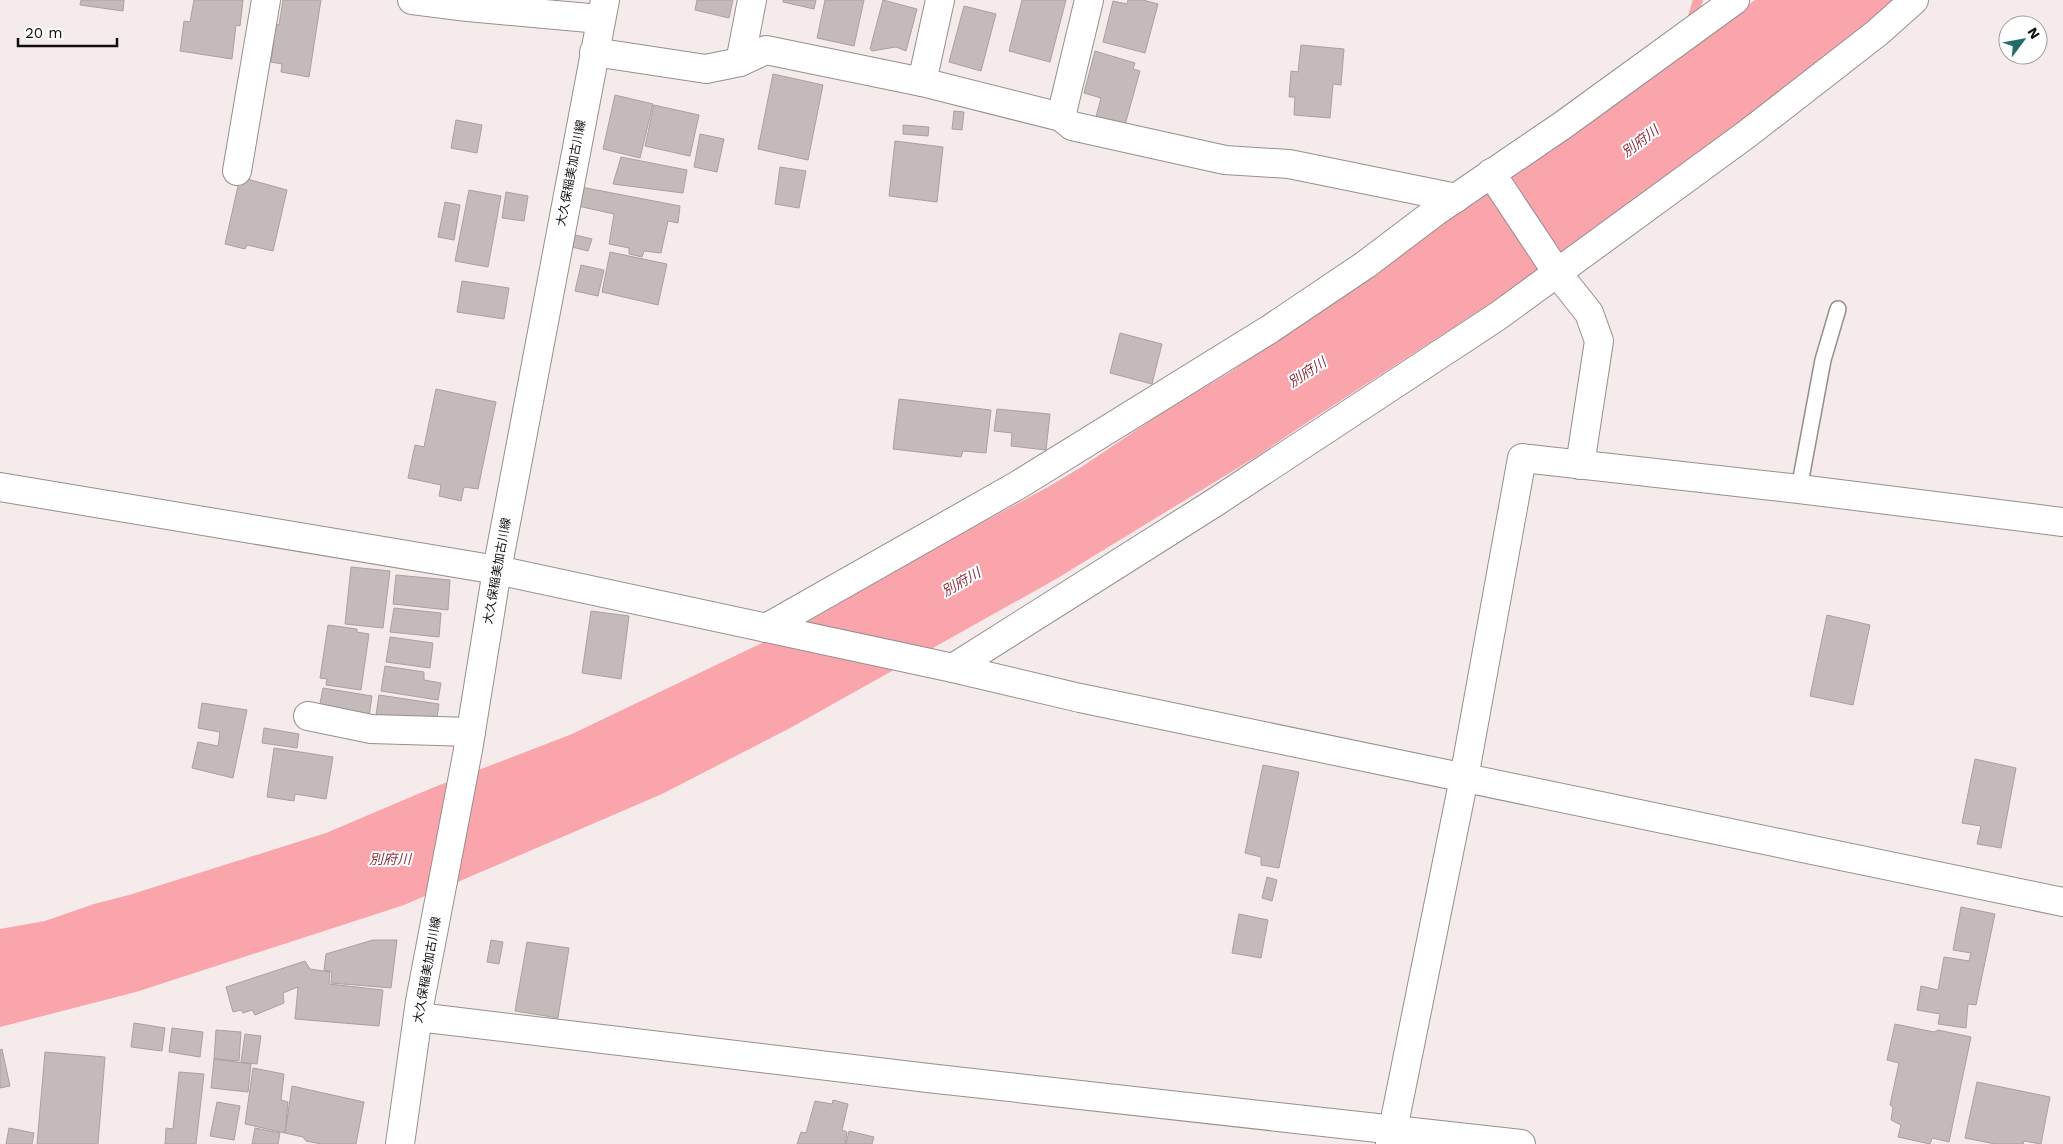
<svg xmlns="http://www.w3.org/2000/svg" width="2063" height="1144" viewBox="0 0 2063 1144" font-family="'Work Sans','Noto Sans JP',sans-serif">
	<style>
		.water { fill: #f9a5ab }
		.lines { fill: none; stroke-linecap: round; stroke-linejoin: round }
		.stream { stroke: #f9a5ab; stroke-width: 10 }
		.building { fill: #c5baba; stroke: #aba0a0 }
		.service-casing { stroke: #988e8e; stroke-width: 18 }
		.minor-casing { stroke: #988e8e; stroke-width: 30 }
		.secondary-casing { stroke: #988e8e; stroke-width: 30 }
		.service { stroke: #fff; stroke-width: 15 }
		.minor { stroke: #fff; stroke-width: 28 }
		.secondary { stroke: #fff; stroke-width: 28 }
		.labels { text-anchor: middle; dominant-baseline: central; stroke-width: 4; stroke-linejoin: round; paint-order: stroke }
		.street-label { font-size: 12px; fill: #130f0f; stroke: #fff }
		.water-label { font-size: 14px; font-style: italic; fill: #8e2e3c; stroke: #fff }
	</style>
	<rect width="100%" height="100%" fill="#f6ebeb"/>
	<polygon class="water" points="1755,0 1900,0 1597,234 1300,427 1259,455 1056,579 792,727 662,794 404,905 136,992 0,1027 0,929 45,921 94,904 129,895 326,833 432,788 572,734 810,620 881,577 1048,487 1083,466 1166,410 1232,371 1327,303 1426,237 1458,210 1649,80"/>
	<g class="lines">
		<polyline class="stream" points="1691,23 1698,0"/>
	</g>
	<g class="building">
		<polygon points="81,0 124,0 123,11 80,5"/>
		<polygon points="194,0 243,0 240,26 236,25 232,59 180,51 184,21 190,22"/>
		<polygon points="283,0 321,0 309,77 281,72 282,64 271,62 274,41 269,41 272,24 279,25"/>
		<polygon points="697,0 733,0 729,18 695,10"/>
		<polygon points="783,0 816,0 814,9 783,2"/>
		<polygon points="825,0 864,0 854,46 817,38"/>
		<polygon points="883,0 917,9 906,51 896,47 872,51 870,49"/>
		<polygon points="1022,0 1066,0 1050,62 1009,51"/>
		<polygon points="1128,0 1143,0 1158,4 1145,53 1103,42 1113,1 1127,4"/>
		<polygon points="964,6 996,14 981,71 949,62"/>
		<polygon points="1301,45 1344,49 1341,85 1333,84 1330,118 1294,115 1295,97 1289,97 1291,71 1298,72"/>
		<polygon points="1095,51 1135,63 1133,69 1140,71 1125,125 1096,117 1101,98 1084,93"/>
		<polygon points="773,74 823,85 808,160 758,149"/>
		<polygon points="615,95 653,104 640,158 603,149"/>
		<polygon points="654,105 699,115 690,156 645,146"/>
		<polygon points="954,111 964,112 962,130 952,129"/>
		<polygon points="456,120 482,125 477,153 451,148"/>
		<polygon points="903,125 929,127 928,136 903,134"/>
		<polygon points="700,134 724,139 717,172 694,167"/>
		<polygon points="895,141 943,147 937,202 889,196"/>
		<polygon points="621,157 687,170 683,193 613,184"/>
		<polygon points="780,167 806,171 799,208 775,204"/>
		<polygon points="240,177 287,190 273,251 247,245 245,249 225,244"/>
		<polygon points="581,187 680,206 678,223 668,221 661,253 644,251 642,257 629,254 629,248 609,244 614,214 578,206"/>
		<polygon points="469,190 501,196 488,267 455,261"/>
		<polygon points="506,192 528,196 524,221 502,218"/>
		<polygon points="445,202 460,205 454,240 438,237"/>
		<polygon points="571,234 592,239 588,251 568,246"/>
		<polygon points="610,252 667,264 658,305 602,292"/>
		<polygon points="581,265 604,270 598,296 575,291"/>
		<polygon points="462,281 509,288 504,319 457,312"/>
		<polygon points="1120,333 1162,344 1152,384 1110,373"/>
		<polygon points="436,389 496,402 478,489 464,487 461,501 439,496 441,485 408,478 415,445 424,447"/>
		<polygon points="899,399 991,410 986,453 963,451 961,457 893,449"/>
		<polygon points="997,409 1050,414 1046,450 1011,446 1012,433 994,431"/>
		<polygon points="351,567 390,571 383,628 345,624"/>
		<polygon points="396,575 450,580 448,610 393,604"/>
		<polygon points="394,608 441,613 439,637 390,632"/>
		<polygon points="591,611 629,616 621,679 582,673"/>
		<polygon points="1827,615 1870,625 1853,705 1810,696"/>
		<polygon points="328,625 357,629 357,632 369,634 361,690 326,685 327,679 320,678"/>
		<polygon points="390,637 433,643 430,668 386,662"/>
		<polygon points="385,666 424,672 424,680 441,683 438,700 381,691"/>
		<polygon points="323,688 372,696 369,717 319,709"/>
		<polygon points="379,695 439,704 436,724 376,715"/>
		<polygon points="202,703 247,710 233,778 192,768 198,742 218,746 220,732 198,728"/>
		<polygon points="264,728 299,734 297,748 262,743"/>
		<polygon points="274,748 333,757 326,799 295,794 294,801 267,797"/>
		<polygon points="1975,759 2016,768 2001,848 1977,844 1981,826 1962,823"/>
		<polygon points="1263,765 1299,772 1279,868 1261,865 1261,857 1245,853"/>
		<polygon points="1267,877 1277,880 1272,901 1262,898"/>
		<polygon points="1961,907 1995,914 1976,1005 1968,1004 1966,1028 1938,1024 1940,1014 1917,1010 1921,986 1938,990 1944,957 1969,961 1971,953 1953,950"/>
		<polygon points="1239,914 1268,920 1261,958 1232,953"/>
		<polygon points="373,940 397,940 391,988 331,983 332,972 324,970 326,954"/>
		<polygon points="491,940 503,942 499,964 487,962"/>
		<polygon points="527,942 569,948 558,1018 515,1011"/>
		<polygon points="305,961 310,969 330,972 329,984 383,990 379,1026 295,1019 298,987 283,993 284,1003 255,1015 252,1010 243,1013 241,1010 233,1012 226,987"/>
		<polygon points="134,1023 165,1028 162,1051 131,1047"/>
		<polygon points="1895,1024 1934,1032 1938,1030 1971,1037 1949,1142 1932,1138 1930,1144 1898,1137 1901,1125 1891,1120 1893,1107 1890,1105 1899,1063 1887,1060"/>
		<polygon points="172,1028 203,1032 200,1057 169,1052"/>
		<polygon points="216,1030 241,1032 239,1061 214,1059"/>
		<polygon points="245,1034 261,1036 257,1064 241,1062"/>
		<polygon points="2,1049 10,1086 0,1088 0,1050"/>
		<polygon points="45,1052 105,1057 98,1144 37,1144"/>
		<polygon points="214,1059 251,1064 248,1092 211,1088"/>
		<polygon points="253,1068 284,1074 281,1100 288,1102 285,1133 245,1124"/>
		<polygon points="179,1072 204,1074 196,1144 165,1144 166,1128 173,1129"/>
		<polygon points="1977,1082 2050,1097 2041,1144 2024,1141 2023,1144 1995,1144 1965,1138"/>
		<polygon points="292,1086 364,1102 356,1144 321,1144 306,1141 303,1137 285,1133"/>
		<polygon points="833,1100 848,1104 842,1130 847,1132 845,1144 797,1144 801,1132 806,1133 815,1101 832,1104"/>
		<polygon points="217,1102 240,1106 234,1140 210,1136"/>
		<polygon points="9,1128 34,1133 32,1144 6,1144"/>
		<polygon points="255,1128 280,1133 278,1144 252,1144"/>
		<polygon points="849,1131 874,1137 872,1144 846,1144"/>
	</g>
	<g class="lines">
		<g class="service-casing">
			<polyline id="service" points="1799,489 1823,360 1838,309"/>
		</g>
		<g class="minor-casing">
			<g id="minor">
				<polyline points="412,0 468,7 600,19"/>
				<polyline points="594,52 706,69 740,62 766,50 922,82 1061,117 1089,0"/>
				<polyline points="740,62 752,0"/>
				<polyline points="922,82 940,0"/>
				<polyline points="1061,117 1072,126 1225,160 1289,164 1456,198"/>
				<polyline points="237,171 266,0"/>
				<polyline points="1491,173 1558,274 1589,313 1599,341 1580,465"/>
				<polyline points="0,487 497,570 953,668 1080,698 2063,902"/>
				<polyline points="766,628 1018,485 1270,329 1365,265 1435,212 1563,125 1735,0"/>
				<polyline points="953,668 1214,503 1498,316 1747,134 1877,33 1914,0"/>
				<polyline points="308,716 371,729 471,732"/>
				<polyline points="418,1017 928,1078 1521,1144"/>
				<polyline points="1390,1144 1464,778 1522,458 1799,489 2063,522"/>
			</g>
		</g>
		<g class="secondary-casing">
			<polyline id="secondary" points="400,1144 420,1001 468,750 497,570 605,0"/>
		</g>
		<use href="#service" class="service"/>
		<use href="#minor" class="minor"/>
		<use href="#secondary" class="secondary"/>
	</g>
	<g class="labels">
		<g class="street-label">
			<text transform="translate(571 173) rotate(-79)">大久保稲美加古川線</text>
			<text transform="translate(497 571) rotate(-80)">大久保稲美加古川線</text>
			<text transform="translate(427 970) rotate(-80)">大久保稲美加古川線</text>
		</g>
		<g class="water-label">
			<text transform="translate(1640 141) rotate(-37)">別府川</text>
			<text transform="translate(1307 372) rotate(-33)">別府川</text>
			<text transform="translate(961 582) rotate(-30)">別府川</text>
			<text x="390" y="859">別府川</text>
		</g>
	</g>
	<g transform="translate(2023 40) rotate(58)"><circle r="24" fill="#ffffff" stroke="#a19f9f"/>
	<path d="M0-4L9 19L0 12L-9 19Z" fill="#226d6a"/>
	<text y="-8" font-size="14" font-weight="bold" text-anchor="middle" fill="#130f0f">N</text>
	</g>
	<path d="M18 38v8h99v-8" fill="none" stroke="#130f0f" stroke-width="2.5"/>
	<text x="25" y="38" font-size="15" fill="#130f0f" stroke="#ffffff" stroke-width="4" paint-order="stroke">20 m</text>
</svg>
